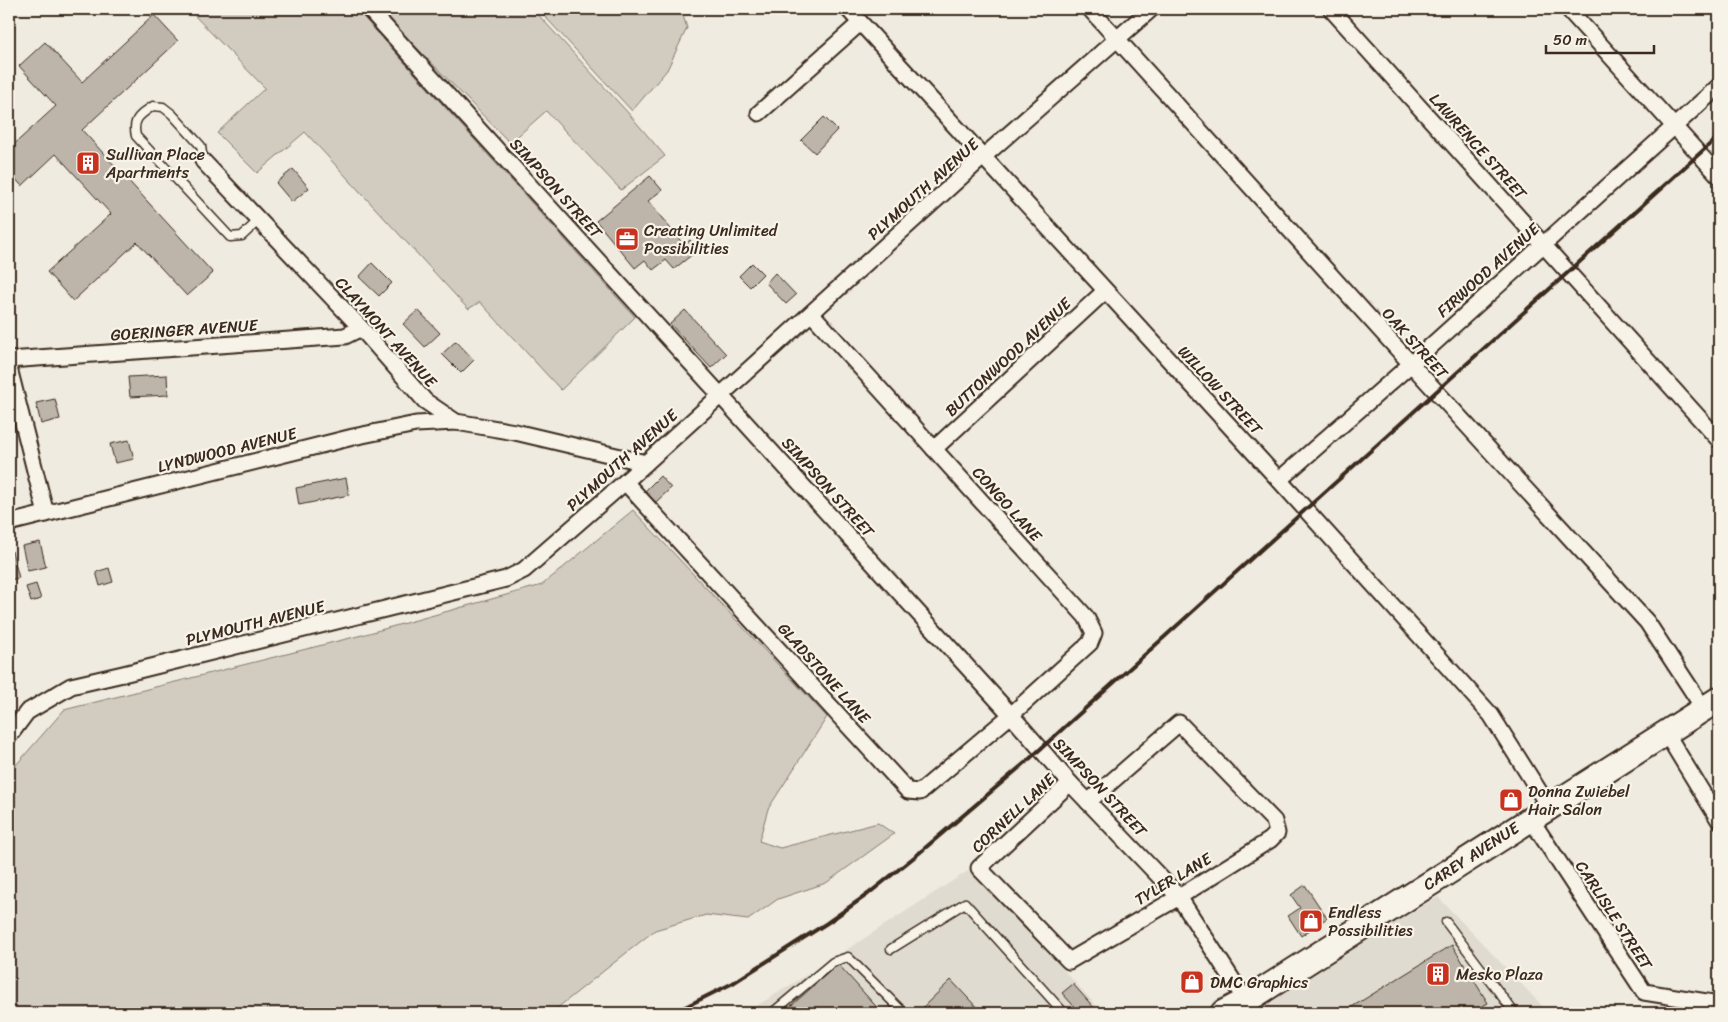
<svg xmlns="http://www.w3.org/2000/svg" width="1728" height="1022" viewBox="0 0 1728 1022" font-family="Sriracha,sans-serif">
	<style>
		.built { fill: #e0dbd0 }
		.green { fill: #d1cbc0; stroke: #867a6f }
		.building { fill: #bdb5aa; stroke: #3b2a1e }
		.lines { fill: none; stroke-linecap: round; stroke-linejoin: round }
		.service-casing { stroke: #3b2a1e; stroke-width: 11 }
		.minor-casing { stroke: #3b2a1e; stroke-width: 19 }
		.primary-casing { stroke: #3b2a1e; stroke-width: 28 }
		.service { stroke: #f7f3e8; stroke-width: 8 }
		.minor { stroke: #f7f3e8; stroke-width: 15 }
		.primary { stroke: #f7f3e8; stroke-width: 24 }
		.rail { stroke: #3b2a1e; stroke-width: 4 }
		.labels { text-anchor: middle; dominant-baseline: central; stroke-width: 4.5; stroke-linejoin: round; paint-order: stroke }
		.street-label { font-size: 16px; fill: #3b2a1e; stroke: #f7f3e8 }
		.poi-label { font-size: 16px; fill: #3b2a1e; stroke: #f7f3e8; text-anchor: start }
	</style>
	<rect width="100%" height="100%" fill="#efebe0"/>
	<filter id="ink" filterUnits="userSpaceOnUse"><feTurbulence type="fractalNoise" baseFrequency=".02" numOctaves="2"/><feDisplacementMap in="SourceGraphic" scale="10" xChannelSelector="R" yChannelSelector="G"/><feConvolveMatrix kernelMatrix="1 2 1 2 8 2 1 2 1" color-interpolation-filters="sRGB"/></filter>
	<g filter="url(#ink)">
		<g class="built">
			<polygon points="971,869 1103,1013 745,1013 840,954"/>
			<polygon points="1438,897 1549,1013 1240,1013 1419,908"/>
		</g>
		<g class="green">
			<polygon points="188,9 356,9 635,317 561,390 480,302 468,309 305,132 257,173 217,133 265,88"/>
			<polygon points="379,9 533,9 629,114 665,156 621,190 546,111 510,143"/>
			<polygon points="538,9 681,9 687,28 667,70 632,111"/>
			<polygon points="633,510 827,717 768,809 759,841 780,848 878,823 894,834 826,883 778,899 748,920 706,915 655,930 551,1013 9,1013 9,773 64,710 362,635 542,585"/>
		</g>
		<g class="building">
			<polygon points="154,15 178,41 82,130 213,273 187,296 137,242 73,301 47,272 111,214 56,154 22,186 9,172 9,149 56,106 19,66 45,42 82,82"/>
			<polygon points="824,117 837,130 815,153 801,140"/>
			<polygon points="293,169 309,188 292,202 276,183"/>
			<polygon points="650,176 662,190 648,201 684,245 690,240 698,250 674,269 666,260 653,270 645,260 635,268 596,221"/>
			<polygon points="372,263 392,283 379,296 359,277"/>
			<polygon points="752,263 763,274 750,287 739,276"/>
			<polygon points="775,273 796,295 786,304 766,283"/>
			<polygon points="418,310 440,333 425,347 403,324"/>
			<polygon points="685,310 726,354 711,368 670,324"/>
			<polygon points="456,341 474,360 461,373 442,354"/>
			<polygon points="167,375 168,395 130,397 128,377"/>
			<polygon points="55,399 60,419 41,424 36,403"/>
			<polygon points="129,440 134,459 115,463 110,444"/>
			<polygon points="660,476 671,488 656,502 645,491"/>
			<polygon points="346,478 349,495 299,505 296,488"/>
			<polygon points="40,542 46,567 28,571 22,546"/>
			<polygon points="12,551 19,578 9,580 9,552"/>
			<polygon points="109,568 113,582 100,586 96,572"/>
			<polygon points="36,584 41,599 31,602 26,587"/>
			<polygon points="1305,885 1327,918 1301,936 1288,916 1300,908 1291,895"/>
			<polygon points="1452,945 1488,1003 1470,1013 1431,1013 1430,1010 1425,1013 1342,1013"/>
			<polygon points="838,964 882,1013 783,1013"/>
			<polygon points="951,980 982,1013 929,1013 923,1007"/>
			<polygon points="1073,984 1096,1010 1092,1013 1080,1013 1062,993"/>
		</g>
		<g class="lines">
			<g class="service-casing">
				<g id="service">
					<path d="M203 161 201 146 172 114 163 107 153 106C140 115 132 119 136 136L230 237 242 236 259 220"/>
					<polyline points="1446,922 1513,1011"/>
					<polyline points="891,949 965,903 1064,1013"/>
					<polyline points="772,1013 833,962 848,957 904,1013"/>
				</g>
			</g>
			<g class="minor-casing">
				<g id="minor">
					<polyline points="369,9 1011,715 1070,783 1179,897 1246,1001"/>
					<polyline points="848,9 1279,480 1491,715 1549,807"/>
					<polyline points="1090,9 1411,364 1647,622 1704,709"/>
					<polyline points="1331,9 1719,440"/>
					<polyline points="1568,9 1719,176"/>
					<polyline points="759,113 860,23"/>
					<polyline points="203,161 361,328 425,401 456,422 515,432 646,463"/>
					<polyline points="9,360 345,336 361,328"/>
					<polyline points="9,368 46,514"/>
					<polyline points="934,449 1105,291"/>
					<polyline points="1279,480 1411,364 1719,86"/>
					<polyline points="625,482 908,791 920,792 1011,715 1090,643 1094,633 1086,617 812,314"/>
					<polyline points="9,523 353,437 416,424 456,422"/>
					<polyline points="1666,733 1719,820"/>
					<polyline points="9,736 27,712 71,686 123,674 506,579 524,570 625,482 983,157 1151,9"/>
					<polyline points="1070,783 979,868 1069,961 1179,897 1270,840 1277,833 1274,821 1179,723 1088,802"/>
					<polyline points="1530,818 1644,992 1719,1004"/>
				</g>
			</g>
			<g class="primary-casing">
				<polyline id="primary" points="1223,1013 1246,1001 1719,699"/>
			</g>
			<use href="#service" class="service"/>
			<use href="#minor" class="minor"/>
			<use href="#primary" class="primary"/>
			<polyline class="rail" points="673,1013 733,983 827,923 868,894 918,854 1026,762 1719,136"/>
		</g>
	</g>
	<defs>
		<g id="building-square" transform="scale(1.25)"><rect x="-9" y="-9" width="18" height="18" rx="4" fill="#c8321e" stroke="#f7f3e8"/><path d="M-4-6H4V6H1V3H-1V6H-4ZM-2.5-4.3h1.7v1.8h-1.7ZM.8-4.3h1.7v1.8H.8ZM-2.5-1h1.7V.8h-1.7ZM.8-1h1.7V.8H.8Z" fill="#fff"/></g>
		<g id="office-square" transform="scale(1.25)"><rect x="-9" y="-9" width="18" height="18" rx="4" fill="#c8321e" stroke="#f7f3e8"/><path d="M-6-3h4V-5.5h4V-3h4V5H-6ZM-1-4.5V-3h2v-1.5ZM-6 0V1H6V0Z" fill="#fff"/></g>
		<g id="shop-square" transform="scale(1.25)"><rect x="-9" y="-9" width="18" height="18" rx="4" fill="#c8321e" stroke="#f7f3e8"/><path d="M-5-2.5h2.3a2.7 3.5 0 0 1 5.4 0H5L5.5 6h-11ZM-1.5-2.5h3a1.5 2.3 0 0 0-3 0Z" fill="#fff"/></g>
	</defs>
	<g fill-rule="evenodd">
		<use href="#building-square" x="88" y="163"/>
		<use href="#office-square" x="627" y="239"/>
		<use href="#shop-square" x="1511" y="800"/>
		<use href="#shop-square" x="1311" y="921"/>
		<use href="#building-square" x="1438" y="974"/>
		<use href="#shop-square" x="1192" y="982"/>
	</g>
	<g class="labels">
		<g class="street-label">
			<text transform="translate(1478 146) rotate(48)">LAWRENCE STREET</text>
			<text transform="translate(556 188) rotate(48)">SIMPSON STREET</text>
			<text transform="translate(923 189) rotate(-42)">PLYMOUTH AVENUE</text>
			<text transform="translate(1488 270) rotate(-42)">FIRWOOD AVENUE</text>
			<text transform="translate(184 330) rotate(-4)">GOERINGER AVENUE</text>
			<text transform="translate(386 332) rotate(48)">CLAYMONT AVENUE</text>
			<text transform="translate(1415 343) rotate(48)">OAK STREET</text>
			<text transform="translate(1008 357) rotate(-43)">BUTTONWOOD AVENUE</text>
			<text transform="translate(1220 390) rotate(47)">WILLOW STREET</text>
			<text transform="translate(227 450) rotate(-14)">LYNDWOOD AVENUE</text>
			<text transform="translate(622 460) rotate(-42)">PLYMOUTH AVENUE</text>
			<text transform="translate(828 487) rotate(48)">SIMPSON STREET</text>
			<text transform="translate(1007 504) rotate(48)">CONGO LANE</text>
			<text transform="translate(255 623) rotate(-14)">PLYMOUTH AVENUE</text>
			<text transform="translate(824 673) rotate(48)">GLADSTONE LANE</text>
			<text transform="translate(1100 787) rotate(47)">SIMPSON STREET</text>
			<text transform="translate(1013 813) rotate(-43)">CORNELL LANE</text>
			<text transform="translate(1471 856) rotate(-33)">CAREY AVENUE</text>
			<text transform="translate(1173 879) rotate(-31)">TYLER LANE</text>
			<text transform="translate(1614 915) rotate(57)">CARLISLE STREET</text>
		</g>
		<g class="poi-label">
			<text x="106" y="154">Sullivan Place<tspan x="106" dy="18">Apartments</tspan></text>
			<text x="644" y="230">Creating Unlimited<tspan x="644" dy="18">Possibilities</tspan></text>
			<text x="1528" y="791">Donna Zwiebel<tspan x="1528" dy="18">Hair Salon</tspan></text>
			<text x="1328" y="912">Endless<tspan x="1328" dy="18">Possibilities</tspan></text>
			<text x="1456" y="974">Mesko Plaza</text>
			<text x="1210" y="982">DMC Graphics</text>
		</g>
	</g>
	<rect width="1728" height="1022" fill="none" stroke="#f7f3e8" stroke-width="30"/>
	<rect x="15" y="15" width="1698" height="992" fill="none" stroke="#3b2a1e" stroke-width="2" filter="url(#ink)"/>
	<path d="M1546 45v8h108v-8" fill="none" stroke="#3b2a1e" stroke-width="2.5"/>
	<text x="1553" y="45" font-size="15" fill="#3b2a1e" stroke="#f7f3e8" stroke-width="4" paint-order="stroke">50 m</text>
</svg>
